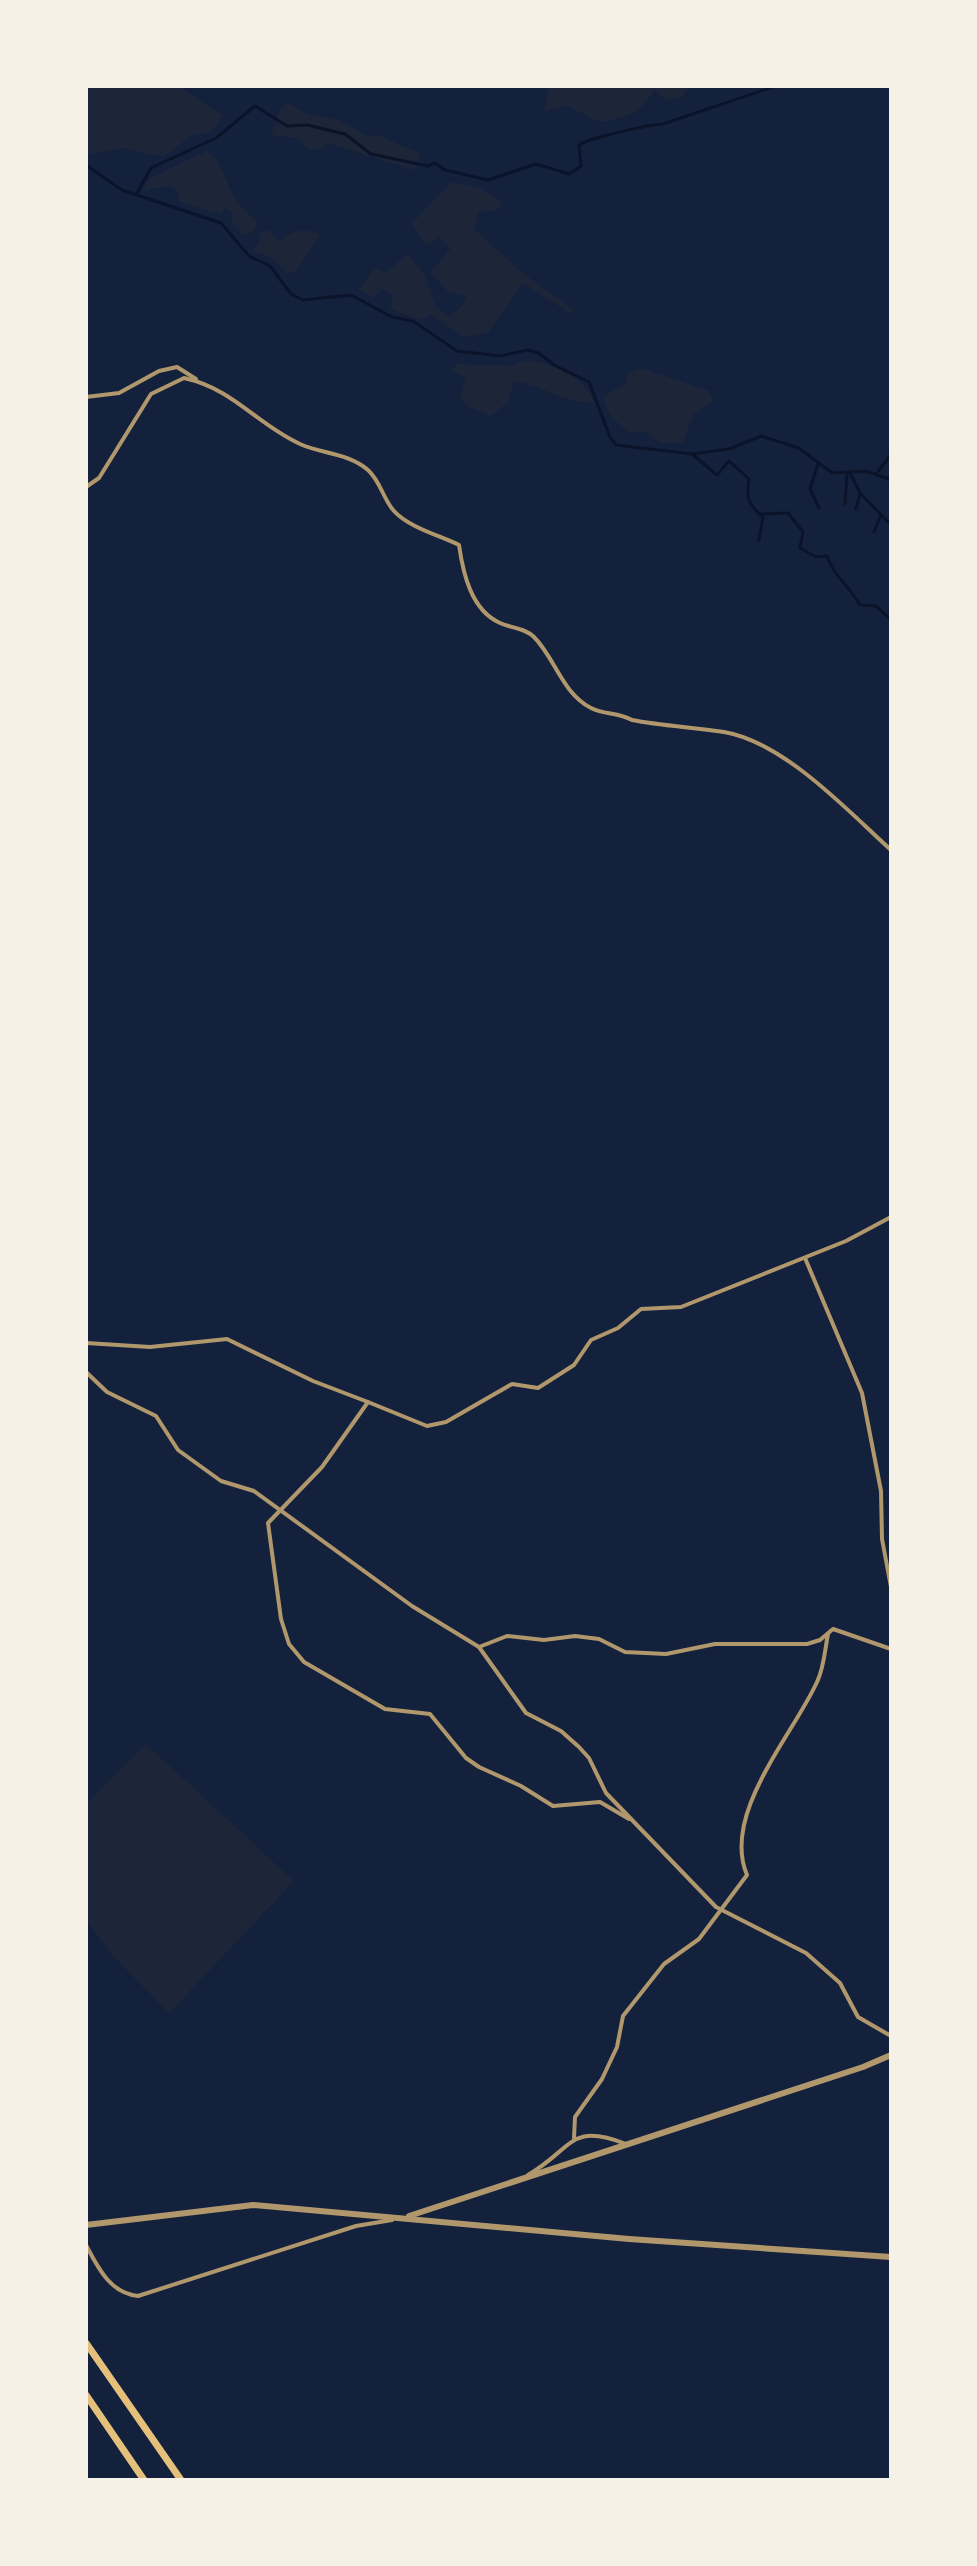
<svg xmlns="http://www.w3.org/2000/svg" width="977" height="2566" viewBox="0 0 977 2566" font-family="'Public Sans',sans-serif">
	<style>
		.green { fill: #1d2539 }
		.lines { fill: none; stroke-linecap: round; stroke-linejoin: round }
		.stream { stroke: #0b132b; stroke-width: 3 }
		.minor { stroke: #b1986c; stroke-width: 4 }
		.tertiary { stroke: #b1986c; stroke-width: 6 }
		.trunk { stroke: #e5c07b; stroke-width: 7 }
	</style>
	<rect width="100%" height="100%" fill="#14213d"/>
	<g class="green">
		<polygon points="86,86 180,87 223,116 211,132 192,135 164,157 123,148 86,155"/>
		<path d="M549 86H690L682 97 666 100 654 89C645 112 624 118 600 122L566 105 544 112Z"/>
		<polygon points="288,103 309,115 339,120 369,137 377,135 420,153 415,170 327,143 322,149 308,149 297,138 271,135 280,110"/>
		<polygon points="207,151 216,158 237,203 258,222 251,233 243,235 232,223 233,213 226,208 220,214 180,202 176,189 168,186 143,190 150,178"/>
		<polygon points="452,182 480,188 501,201 498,210 479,212 474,228 521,272 574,310 572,314 522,283 488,333 464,337 431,314 422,320 390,309 393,295 382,289 373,297 359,290 375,268 385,273 408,254 424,274 436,307 450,316 462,306 466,296 448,292 431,272 450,249 440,237 426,245 411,224"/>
		<path d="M261 231H270L281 242C290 230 306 227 320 235L296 271 288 274 271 257 253 251 259 243Z"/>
		<path d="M526 360C548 361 588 380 594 402 565 404 542 385 514 381L508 402 491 416 469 407 460 398 466 377 451 370 457 364 510 366Z"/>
		<polygon points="641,368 709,391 713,400 694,414 682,443 660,443 645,432 630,433 611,417 602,397 626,383 627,374"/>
		<polygon points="146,1744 294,1881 169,2013 111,1954 86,1919 86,1803"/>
	</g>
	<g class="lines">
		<g class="stream">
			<polyline points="86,165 122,190 221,223 249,256 270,266 291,294 303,300 351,295 392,317 413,321 457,351 500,356 528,350 539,353 554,365 589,382 610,437 616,445 692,454 729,449 761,436 799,448 832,473 866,471 891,480"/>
			<path d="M137 193 151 168 216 138 255 106 287 126 307 125 345 134 371 154 428 166 435 163 445 170 488 180 536 164 569 174 581 166 579 145C586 139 651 124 663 124L776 86"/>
			<path d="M692 454 717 475 729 461 749 479C746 497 748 505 763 517L759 540"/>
			<polyline points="818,464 810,489 819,508"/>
			<polyline points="850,473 860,493 891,525"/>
			<polyline points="877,473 891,454"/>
			<polyline points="845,504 847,474"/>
			<polyline points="856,509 860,494"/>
			<path d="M759 514 788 513 803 532 800 548 816 557 827 556C835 578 848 584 860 605L876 606 891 620"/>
			<polyline points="874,532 880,517"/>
		</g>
		<g class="minor">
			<polyline points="86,397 119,393 159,371 177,367 196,379"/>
			<path d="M86 487 99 478 151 394 184 378C234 389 256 424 300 444 322 454 349 453 368 470 381 482 383 499 394 511 408 527 441 536 459 545 463 573 471 610 500 623 511 628 525 628 534 637 555 658 562 693 591 708 605 715 618 712 632 720 662 726 694 727 724 732 784 742 848 811 891 850"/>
			<polyline points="805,1258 862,1393 881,1491 882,1539 891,1587"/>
			<polyline points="86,1343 150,1347 227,1339 313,1381 368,1402"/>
			<polyline points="86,1372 107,1392 156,1416 178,1450 221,1481 254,1491 412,1606 479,1647 526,1713 561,1731 579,1747 589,1758 606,1793 716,1907 806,1953 840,1983 858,2017 891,2036"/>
			<polyline points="479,1647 507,1636 544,1640 575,1636 599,1639 625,1652 666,1654 715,1644 807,1644 820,1640 833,1629 891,1649"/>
			<polyline points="629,1819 600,1802 553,1806 521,1786 479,1767 466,1758 430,1714 385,1709 304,1662 289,1644 281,1619 268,1523 322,1467 368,1402 427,1426 446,1422 512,1384 538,1388 574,1365 591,1340 618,1328 641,1309 681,1307 846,1241 891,1217"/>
			<path d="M574 2138 575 2117 602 2079 617 2047 623 2016 664 1964 699 1939 747 1875C721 1814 793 1735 817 1682 824 1668 825 1649 828 1634"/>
			<path d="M528 2175C574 2148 569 2122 626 2144"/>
			<path d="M86 2245C98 2268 110 2293 138 2296L356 2226 392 2220"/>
		</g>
		<g class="tertiary">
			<polyline points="409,2216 863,2067 891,2055"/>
			<polyline points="86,2225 253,2205 629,2239 891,2257"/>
		</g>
		<g class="trunk">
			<polyline points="86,2343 181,2480"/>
			<polyline points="86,2395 144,2480"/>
		</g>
	</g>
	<rect width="977" height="2566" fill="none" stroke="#f6f1e7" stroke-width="176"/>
</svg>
